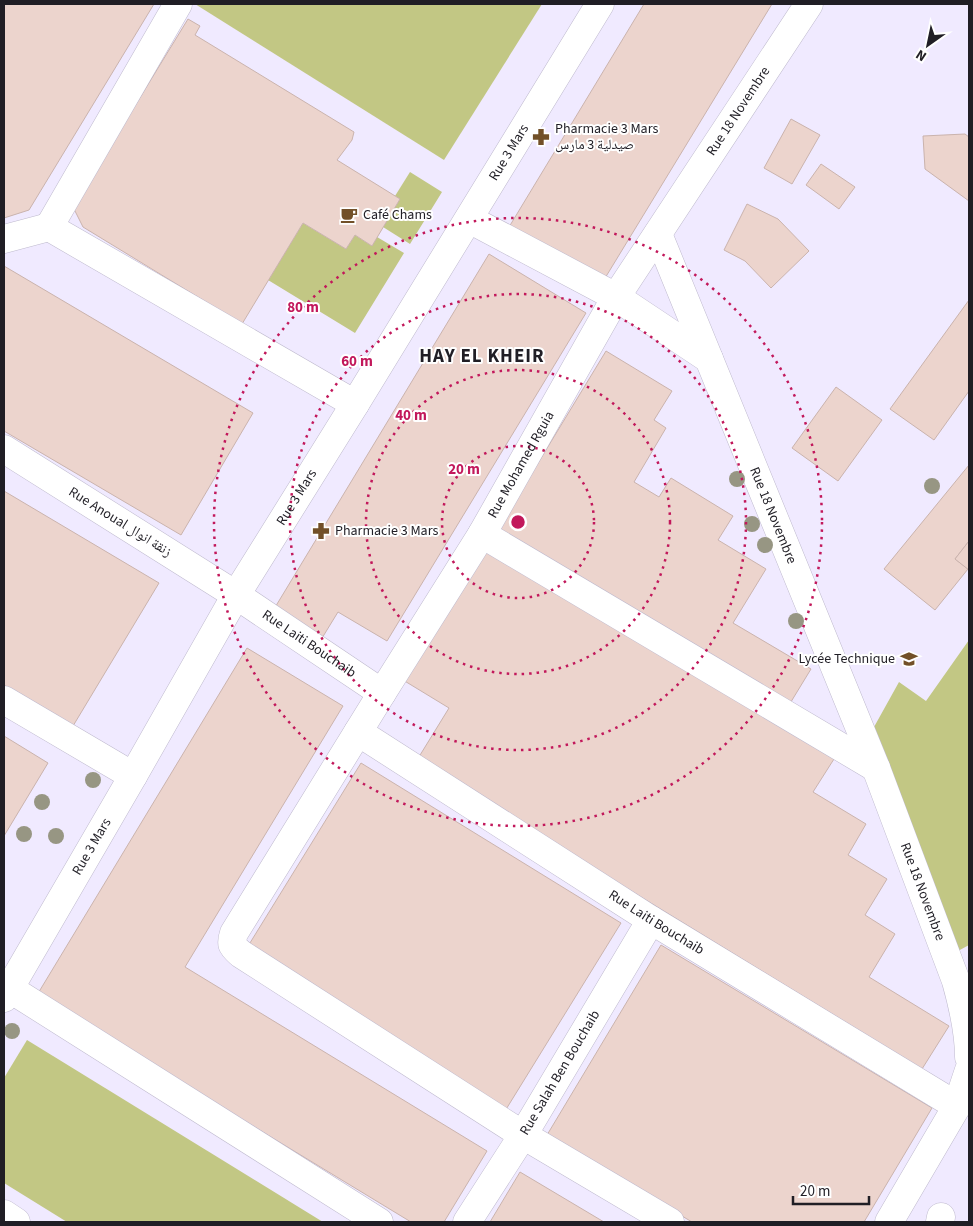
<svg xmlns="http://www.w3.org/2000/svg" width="973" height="1226" viewBox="0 0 973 1226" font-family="'Source Sans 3','Noto Naskh Arabic',sans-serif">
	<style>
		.green { fill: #c2c784 }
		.building { fill: #ecd4cd; stroke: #cab3ad }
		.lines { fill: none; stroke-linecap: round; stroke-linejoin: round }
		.minor-casing { stroke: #bfbace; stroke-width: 29 }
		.minor { stroke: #fff; stroke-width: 28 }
		.tree { fill: #979683 }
		.ring { fill: none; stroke: #c2185b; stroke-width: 2.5; stroke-dasharray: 2.5 5 }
		.labels { text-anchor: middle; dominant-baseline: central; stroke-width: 4; stroke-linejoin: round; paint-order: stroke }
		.street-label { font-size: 14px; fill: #201e25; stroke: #fff }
		.poi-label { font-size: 14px; fill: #201e25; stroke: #fff; text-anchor: start }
		.district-label { font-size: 19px; font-weight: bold; letter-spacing: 1px; fill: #201e25; stroke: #fff }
		.centre { fill: #c2185b; stroke: #fff; stroke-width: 2.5 }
		.ring-label { font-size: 15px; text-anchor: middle; font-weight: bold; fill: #c2185b; stroke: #fff; stroke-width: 4; stroke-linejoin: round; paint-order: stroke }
	</style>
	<rect width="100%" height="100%" fill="#f0eaff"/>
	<g class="green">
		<polygon points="195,4 542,4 444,160"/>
		<polygon points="410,172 442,192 410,244 383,227 400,199 395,196"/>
		<polygon points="303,223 346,249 355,235 372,246 377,237 404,253 355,333 268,280"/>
		<polygon points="969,640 969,945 958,951 874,727 899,682 926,701"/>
		<polygon points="27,1040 323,1222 67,1222 4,1183 4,1078"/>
	</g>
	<g class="building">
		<polygon points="4,4 154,4 29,210 4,218"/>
		<polygon points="644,4 772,4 599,288 506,232"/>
		<polygon points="188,19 200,26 195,35 354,132 352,140 337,160 400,199 372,246 355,235 346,249 303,223 242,324 83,227 73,207"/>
		<polygon points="791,119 820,135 792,184 764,168"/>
		<polygon points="965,134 969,137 969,201 925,169 923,136"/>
		<polygon points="821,164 855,187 839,209 806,185"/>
		<polygon points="747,204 778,219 809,251 771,288 745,261 724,250"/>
		<polygon points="489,254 586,313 387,641 338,612 319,643 271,614"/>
		<polygon points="4,266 253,413 181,535 4,431"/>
		<polygon points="969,300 969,391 934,440 890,409"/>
		<polygon points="606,351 672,391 654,420 666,428 634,482 659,497 671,478 733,516 718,540 766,569 733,623 811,669 786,710 495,534"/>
		<polygon points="836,387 882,420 838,481 792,448"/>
		<polygon points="969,465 969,541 955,559 968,569 935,610 884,569"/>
		<polygon points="4,491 159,583 73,726 4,685"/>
		<polygon points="969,541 969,570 955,559"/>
		<polygon points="485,546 834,759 813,792 866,824 848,855 887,879 865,915 895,934 869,977 949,1026 922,1069 417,760 449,708 403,680"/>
		<polygon points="247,648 343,706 185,967 487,1151 444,1222 411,1222 37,995"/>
		<polygon points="4,736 48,763 4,836"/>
		<polygon points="361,763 621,923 505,1111 245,951"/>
		<polygon points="661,945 932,1108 864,1222 692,1222 547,1135"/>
		<polygon points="520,1172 604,1222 490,1222"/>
	</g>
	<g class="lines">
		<g class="minor-casing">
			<g id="minor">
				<polyline points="469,219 616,297 709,359"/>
				<polyline points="49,227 178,4"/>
				<path id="s1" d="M658 234 876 768 956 981C963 1006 969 1031 969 1057"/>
				<polyline points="4,239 49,227 355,404"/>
				<path id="s2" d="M4 449 236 595 382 693"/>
				<polyline points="482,534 876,768"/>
				<polyline points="4,700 133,776"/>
				<path id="s3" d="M358 732 651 920 957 1106"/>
				<polyline points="4,985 379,1222"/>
				<path id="s4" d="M4 998 133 776 236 595 355 404 600 4"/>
				<polyline points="4,1214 16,1222"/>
				<path id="s5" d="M467 1222 523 1135 651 920"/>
				<path id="s6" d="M670 1222 523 1135 241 954C232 946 230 945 234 933L382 693 482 534 616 297 809 4"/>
				<polyline points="889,1222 957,1106 969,1070"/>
				<polyline points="940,1222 941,1217"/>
			</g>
		</g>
		<use href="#minor" class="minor"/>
	</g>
	<g class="tree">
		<circle cx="737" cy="479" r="8"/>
		<circle cx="932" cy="486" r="8"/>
		<circle cx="752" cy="524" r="8"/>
		<circle cx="765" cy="545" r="8"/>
		<circle cx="796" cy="621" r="8"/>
		<circle cx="93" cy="780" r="8"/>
		<circle cx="42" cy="802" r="8"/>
		<circle cx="24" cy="834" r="8"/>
		<circle cx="56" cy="836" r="8"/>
		<circle cx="12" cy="1031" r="8"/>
	</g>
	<g class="ring">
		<circle cx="518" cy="522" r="76"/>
		<circle cx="518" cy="522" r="152"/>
		<circle cx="518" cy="522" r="228"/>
		<circle cx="518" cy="522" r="304"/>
	</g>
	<defs>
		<g id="pharmacy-bare" transform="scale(1.35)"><path d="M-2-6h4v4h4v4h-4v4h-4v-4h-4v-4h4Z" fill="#725028" stroke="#fff" stroke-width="2.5" paint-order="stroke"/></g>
		<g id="cafe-bare" transform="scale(1.35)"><path d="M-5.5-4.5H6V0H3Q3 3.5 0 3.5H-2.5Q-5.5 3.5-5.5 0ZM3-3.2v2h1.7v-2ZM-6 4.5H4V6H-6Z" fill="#725028" stroke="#fff" stroke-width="2.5" paint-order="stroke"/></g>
		<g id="school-bare" transform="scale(1.35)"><path d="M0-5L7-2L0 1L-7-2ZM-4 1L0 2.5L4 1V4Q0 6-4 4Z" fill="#725028" stroke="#fff" stroke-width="2.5" paint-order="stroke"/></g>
	</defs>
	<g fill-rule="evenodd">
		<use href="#pharmacy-bare" x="541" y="137"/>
		<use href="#cafe-bare" x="349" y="215"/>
		<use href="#pharmacy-bare" x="321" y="531"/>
		<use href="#school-bare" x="909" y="659"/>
	</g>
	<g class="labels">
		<g class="street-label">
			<text stroke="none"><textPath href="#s6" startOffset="1495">Rue 18 Novembre</textPath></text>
			<text stroke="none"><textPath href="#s4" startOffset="985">Rue 3 Mars</textPath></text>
			<text stroke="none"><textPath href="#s6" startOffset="1080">Rue Mohamed Rguia</textPath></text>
			<text stroke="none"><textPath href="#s4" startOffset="580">Rue 3 Mars</textPath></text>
			<text stroke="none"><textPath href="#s1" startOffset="304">Rue 18 Novembre</textPath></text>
			<text transform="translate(120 522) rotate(32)">Rue Anoual زنقة انوال</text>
			<text stroke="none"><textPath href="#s2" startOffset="362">Rue Laiti Bouchaib</textPath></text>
			<text stroke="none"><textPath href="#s4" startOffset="175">Rue 3 Mars</textPath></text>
			<text stroke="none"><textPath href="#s1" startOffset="709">Rue 18 Novembre</textPath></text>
			<text stroke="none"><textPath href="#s3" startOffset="354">Rue Laiti Bouchaib</textPath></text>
			<text stroke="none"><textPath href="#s5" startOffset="176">Rue Salah Ben Bouchaib</textPath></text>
		</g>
		<g class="poi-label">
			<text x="555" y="129">Pharmacie 3 Mars<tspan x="555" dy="16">صيدلية 3 مارس</tspan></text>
			<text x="363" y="215">Café Chams</text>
			<text x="335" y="531">Pharmacie 3 Mars</text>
			<text x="895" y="659" text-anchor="end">Lycée Technique</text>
		</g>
		<g class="district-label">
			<text x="482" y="356">HAY EL KHEIR</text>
		</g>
	</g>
	<circle cx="518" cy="522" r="8" class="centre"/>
	<g class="ring-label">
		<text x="303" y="312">80 m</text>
		<text x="357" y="366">60 m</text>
		<text x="411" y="420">40 m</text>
		<text x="464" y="474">20 m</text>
	</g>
	<rect width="973" height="1226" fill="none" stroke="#201e25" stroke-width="10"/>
	<g transform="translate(928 45) rotate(213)" stroke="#ffffff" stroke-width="4" paint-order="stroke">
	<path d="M0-4L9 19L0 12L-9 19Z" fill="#201e25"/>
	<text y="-8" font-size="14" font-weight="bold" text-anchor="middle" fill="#201e25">N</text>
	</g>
	<path d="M793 1196v8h76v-8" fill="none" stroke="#201e25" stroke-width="2.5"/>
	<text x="800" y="1196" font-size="15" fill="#201e25" stroke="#ffffff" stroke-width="4" paint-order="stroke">20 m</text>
</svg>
